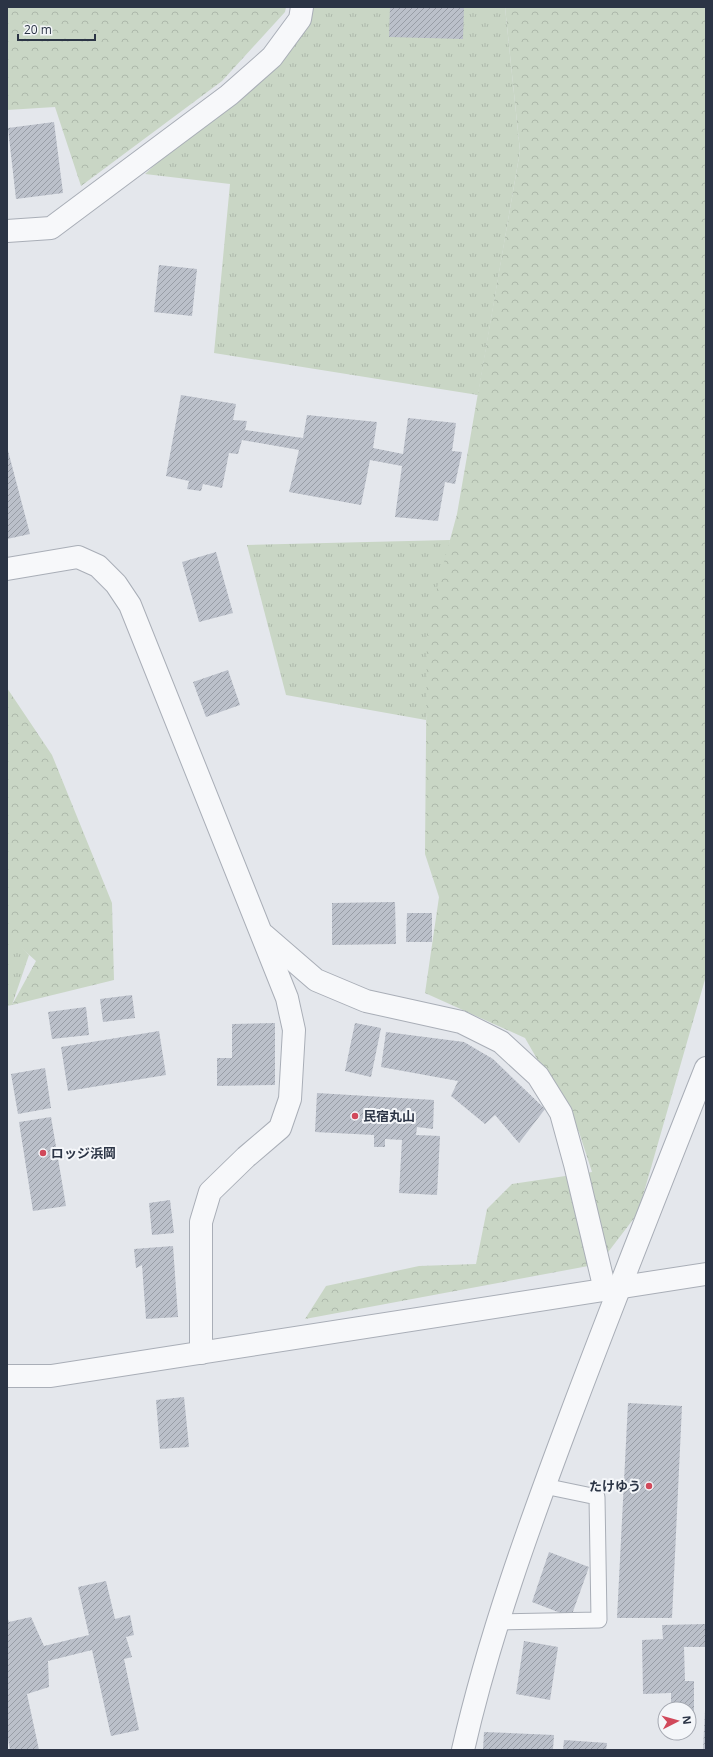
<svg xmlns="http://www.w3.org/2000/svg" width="713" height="1757" viewBox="0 0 713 1757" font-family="'Open Sans','Noto Sans JP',sans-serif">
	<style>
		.grass { fill: url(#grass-tufts) }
		.forest { fill: url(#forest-crowns) }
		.building { fill: url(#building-hatch) }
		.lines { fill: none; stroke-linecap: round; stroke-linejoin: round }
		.service-casing { stroke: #a9aeb7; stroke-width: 17 }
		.minor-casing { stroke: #a9aeb7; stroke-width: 24 }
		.tertiary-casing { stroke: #a9aeb7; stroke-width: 24 }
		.service { stroke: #f7f8fa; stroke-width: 15 }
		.minor { stroke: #f7f8fa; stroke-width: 22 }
		.tertiary { stroke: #f7f8fa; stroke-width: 22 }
		.poi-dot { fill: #d1495b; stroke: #f4f6f9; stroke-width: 1.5 }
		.labels { text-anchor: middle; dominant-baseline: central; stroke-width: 4; stroke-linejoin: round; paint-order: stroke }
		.poi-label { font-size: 13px; font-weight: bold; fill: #2b3445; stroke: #f4f6f9; text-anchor: start }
	</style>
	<defs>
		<pattern id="grass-tufts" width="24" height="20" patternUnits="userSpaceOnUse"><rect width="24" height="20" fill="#c9d6c5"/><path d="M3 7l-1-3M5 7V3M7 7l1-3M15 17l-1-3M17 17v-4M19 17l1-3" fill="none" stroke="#adb8ab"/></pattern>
		<pattern id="forest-crowns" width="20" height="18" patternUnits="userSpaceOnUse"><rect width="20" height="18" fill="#c9d6c5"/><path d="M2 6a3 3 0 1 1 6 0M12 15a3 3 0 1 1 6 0" fill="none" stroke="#adb8ab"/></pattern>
		<pattern id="building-hatch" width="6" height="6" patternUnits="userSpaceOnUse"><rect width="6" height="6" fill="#bbc0ca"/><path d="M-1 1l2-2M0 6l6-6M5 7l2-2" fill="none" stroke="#989da6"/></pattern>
	</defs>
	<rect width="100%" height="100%" fill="#e4e7ec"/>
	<g class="grass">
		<polygon points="301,7 505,7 520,151 478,395 214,353 230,184 145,174 263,65"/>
		<polygon points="450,540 426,720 286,695 247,545"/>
		<polygon points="7,932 29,955 12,1005 7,1006"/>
	</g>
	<g class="forest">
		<polygon points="7,7 286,7 285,12 222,81 81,186 55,107 7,110"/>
		<polygon points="505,7 706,7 706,976 638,1213 599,1264 305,1319 326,1286 419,1266 476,1264 487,1209 512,1184 592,1172 579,1132 525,1038 425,993 439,897 425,854 427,625 457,514 520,151"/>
		<polygon points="7,688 52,755 112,903 114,980 12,1005 36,961 7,935"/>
	</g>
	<g class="building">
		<polygon points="390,7 464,7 463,39 389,37"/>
		<polygon points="54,122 63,193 16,199 8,128"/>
		<polygon points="159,265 197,269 192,316 154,312"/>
		<polygon points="181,395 236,404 233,420 247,421 245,430 303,438 307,415 377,422 373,448 403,454 408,418 456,423 452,451 462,452 455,484 445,482 438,521 395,517 402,466 370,460 361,505 289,492 299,450 242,440 238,454 229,453 222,488 203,484 201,491 187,489 189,481 166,476"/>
		<polygon points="7,447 30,534 7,539"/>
		<polygon points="216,552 233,613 199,622 182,562"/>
		<polygon points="228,670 240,705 206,717 193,682"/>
		<polygon points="395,902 396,944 332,945 332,903"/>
		<polygon points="407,913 432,913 432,942 406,942"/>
		<polygon points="132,995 135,1018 103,1022 100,999"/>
		<polygon points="86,1007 89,1035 52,1039 48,1012"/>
		<polygon points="275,1023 275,1085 217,1086 217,1058 232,1058 232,1024"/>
		<polygon points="355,1023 381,1028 371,1077 345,1071"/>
		<polygon points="159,1031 166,1075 68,1091 61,1047"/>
		<polygon points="386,1032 464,1042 493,1059 545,1109 519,1143 495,1115 485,1124 451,1096 458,1081 381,1067"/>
		<polygon points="45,1068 51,1108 18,1114 11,1074"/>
		<polygon points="317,1093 434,1100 433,1129 417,1127 416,1135 440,1136 437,1195 399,1193 402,1140 385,1139 385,1147 374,1147 374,1135 315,1132"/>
		<polygon points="51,1117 66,1206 33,1211 19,1122"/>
		<polygon points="170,1200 174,1233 152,1235 149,1203"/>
		<polygon points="173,1246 178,1317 146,1319 142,1265 136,1268 134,1249"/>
		<polygon points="184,1397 189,1447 160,1449 156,1400"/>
		<polygon points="628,1403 682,1406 672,1618 617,1618"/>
		<polygon points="549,1552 589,1567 571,1617 532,1602"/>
		<polygon points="106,1581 115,1619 130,1615 134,1635 126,1637 132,1657 124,1659 139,1730 111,1736 92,1650 48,1661 49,1687 27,1694 39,1750 10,1750 7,1734 7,1616 9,1622 31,1617 44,1646 89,1635 78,1587"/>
		<polygon points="706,1624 706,1647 684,1647 685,1681 694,1681 694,1717 689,1717 689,1709 671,1709 671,1693 643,1694 642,1640 663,1639 662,1625"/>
		<polygon points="524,1641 558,1647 550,1700 516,1694"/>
		<polygon points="705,1710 706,1710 706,1750 703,1750"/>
		<polygon points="484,1732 554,1735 553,1750 483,1750"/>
		<polygon points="564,1740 607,1743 606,1750 563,1750"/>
	</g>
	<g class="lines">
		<g class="service-casing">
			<polyline id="service" points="498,1622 599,1620 597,1497 544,1486"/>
		</g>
		<g class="minor-casing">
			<g id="minor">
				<polyline points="7,231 51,228 229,95 272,57 300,19 302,7"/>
				<polyline points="7,569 78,557 98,566 116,584 130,605 287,998 294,1030 290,1099 280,1128 246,1157 210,1192 201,1222 201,1353"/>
				<polyline points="264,935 316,980 366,1001 461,1022 501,1042 538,1076 561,1113 575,1164 605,1290"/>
			</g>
		</g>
		<g class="tertiary-casing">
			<g id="tertiary">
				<polyline points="7,1376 51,1376 706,1274"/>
				<path d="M463 1750C489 1636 529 1526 570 1417 614 1300 660 1184 706 1068"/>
			</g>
		</g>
		<use href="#service" class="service"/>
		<use href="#minor" class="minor"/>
		<use href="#tertiary" class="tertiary"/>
	</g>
	<g class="poi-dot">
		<circle cx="355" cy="1116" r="4"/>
		<circle cx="43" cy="1153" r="4"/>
		<circle cx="649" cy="1486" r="4"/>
	</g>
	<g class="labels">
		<g class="poi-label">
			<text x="363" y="1116">民宿丸山</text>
			<text x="51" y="1153">ロッジ浜岡</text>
			<text x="641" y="1486" text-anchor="end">たけゆう</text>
		</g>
	</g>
	<rect width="713" height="1757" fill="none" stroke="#2b3445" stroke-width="16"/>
	<g transform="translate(677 1721) rotate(84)"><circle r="19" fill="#f4f6f9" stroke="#a4a8b1"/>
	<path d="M0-3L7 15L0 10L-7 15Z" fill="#d1495b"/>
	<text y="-6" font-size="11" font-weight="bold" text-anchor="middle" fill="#2b3445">N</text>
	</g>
	<path d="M18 34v6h77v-6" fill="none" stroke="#2b3445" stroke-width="2"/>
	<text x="24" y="34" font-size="12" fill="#2b3445" stroke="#f4f6f9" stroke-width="3" paint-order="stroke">20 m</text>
</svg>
